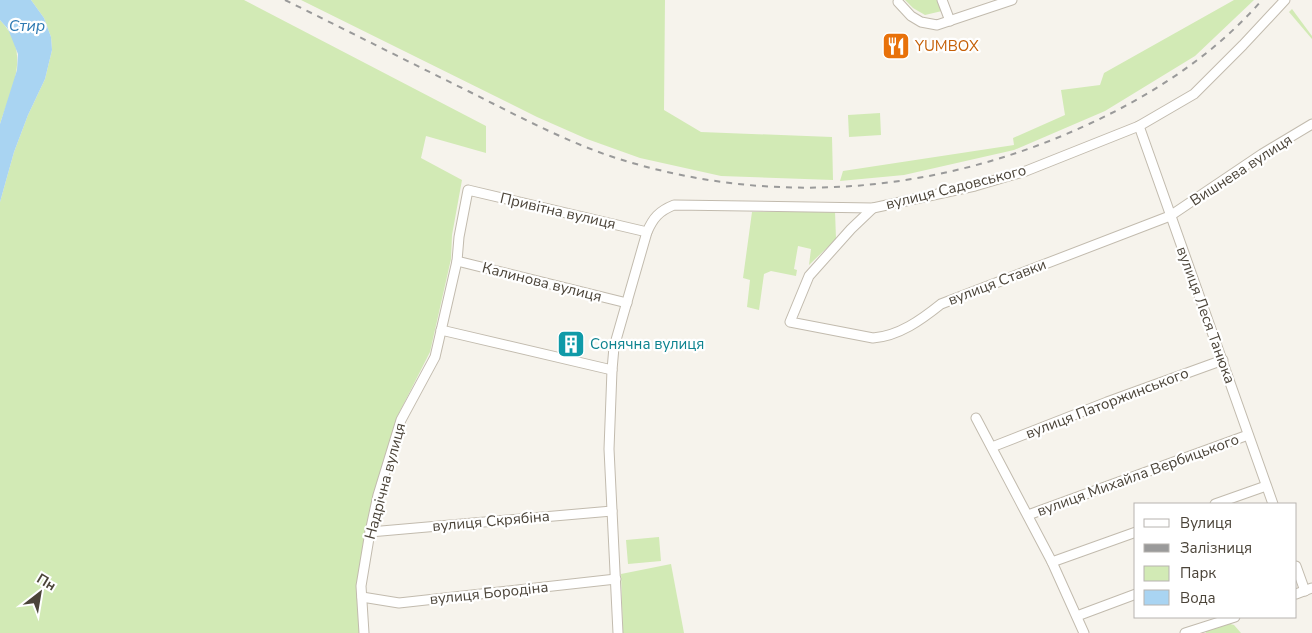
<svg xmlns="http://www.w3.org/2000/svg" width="1312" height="633" viewBox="0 0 1312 633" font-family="'Nunito Sans',sans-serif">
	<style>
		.green { fill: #d2eab5 }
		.water { fill: #a9d4f2 }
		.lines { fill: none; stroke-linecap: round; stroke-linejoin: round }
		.minor-casing { stroke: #c2bbae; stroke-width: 11 }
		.minor { stroke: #fff; stroke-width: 9 }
		.rail { stroke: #9a9a9a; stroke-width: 2; stroke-dasharray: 6 6; stroke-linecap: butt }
		.labels { text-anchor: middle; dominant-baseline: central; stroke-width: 4.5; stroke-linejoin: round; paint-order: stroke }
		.food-label { font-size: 15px; fill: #c56008; stroke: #fff; text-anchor: start }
		.street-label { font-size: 15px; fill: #4b4439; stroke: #fff }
		.culture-label { font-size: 15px; fill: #0d838f; stroke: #fff; text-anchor: start }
		.water-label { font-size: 16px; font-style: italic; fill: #2e7ab2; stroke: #fff }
	</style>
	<rect width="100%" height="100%" fill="#f6f3ec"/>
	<g class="green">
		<polygon points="31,0 244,0 486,126 486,153 426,136 421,158 462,180 452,235 451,259 430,352 398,415 375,492 364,535 358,585 360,633 0,633 0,202 14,152 28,115 45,79 52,50 51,37 44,18"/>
		<polygon points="301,0 665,0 664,110 701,132 832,137 833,180 721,176 640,158 587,139 537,117"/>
		<polygon points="905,0 939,0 942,11 925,15 913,8"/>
		<polygon points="1234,0 1254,0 1195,56 1105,111 1014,150 904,175 840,181 843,171 1014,145 1013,138 1065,115 1061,90 1100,85 1104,73"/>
		<polygon points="1292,9 1312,36 1312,39 1289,12"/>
		<path d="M0 20C32 53 12 87 0 124Z"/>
		<polygon points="880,113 881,135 849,137 848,115"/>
		<polygon points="835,211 836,239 809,265 811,249 798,246 794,269 797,270 796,276 771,271 764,274 759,310 747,307 750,280 743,278 752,212"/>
		<polygon points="659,537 661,561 628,564 626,540"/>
		<polygon points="671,564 684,633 623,633 621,574"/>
		<polygon points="1227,623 1234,625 1241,633 1206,633 1205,631"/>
	</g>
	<polygon class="water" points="0,0 31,0 44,18 51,37 52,50 45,79 28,115 14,152 0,202 0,124 17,70 18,54 8,29 0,20"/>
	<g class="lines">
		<g class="minor-casing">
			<g id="minor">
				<polyline points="942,0 950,21"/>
				<polyline points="898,2 911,16 921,22 937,25 1012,0"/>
				<polyline points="1139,126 1273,504"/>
				<path d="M873 208 851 229 809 276 790 322 873 338C899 336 921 320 941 304L1170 216 1262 154 1312 124"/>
				<polyline points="457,261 627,303"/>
				<polyline points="441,330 612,370"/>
				<polyline points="976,418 1052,562 1084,633"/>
				<polyline points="992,447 1107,402 1223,360"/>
				<polyline points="1215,504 1266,486"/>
				<polyline points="1028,515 1248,435"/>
				<polyline points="370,532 612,511"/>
				<polyline points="1052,562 1136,532"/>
				<polyline points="1296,566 1305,591"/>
				<polyline points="1296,594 1312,588"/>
				<polyline points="362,597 399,603 616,579"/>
				<polyline points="1077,616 1136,594"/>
				<polyline points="364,633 361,586 370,532 378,495 401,420 435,357 457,261 459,237 468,190 647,232"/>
				<path d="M618 633 609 449 612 370 614 347 647 232C653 218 659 211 674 205L873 208 975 186 1026 171 1139 126 1194 94 1243 45 1285 0"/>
				<polyline points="1185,633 1235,617"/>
			</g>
		</g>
		<use href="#minor" class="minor"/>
		<path class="rail" d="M285 0C346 30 407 61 468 91 512 113 557 137 604 154 765 209 936 195 1089 124 1154 94 1215 54 1262 0"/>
	</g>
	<defs>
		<g id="restaurant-square" transform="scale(1.4375)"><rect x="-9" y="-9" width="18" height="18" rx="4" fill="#e8710a" stroke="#fff"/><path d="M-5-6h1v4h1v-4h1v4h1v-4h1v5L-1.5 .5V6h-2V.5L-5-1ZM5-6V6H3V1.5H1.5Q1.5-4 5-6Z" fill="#fff"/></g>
		<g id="building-square" transform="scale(1.4375)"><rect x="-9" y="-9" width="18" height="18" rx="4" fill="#0f9aa8" stroke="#fff"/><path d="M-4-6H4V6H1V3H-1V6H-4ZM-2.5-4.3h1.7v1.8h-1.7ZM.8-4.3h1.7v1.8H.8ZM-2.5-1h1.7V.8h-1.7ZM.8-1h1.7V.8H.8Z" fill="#fff"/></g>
	</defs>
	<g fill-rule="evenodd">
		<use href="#restaurant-square" x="896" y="46"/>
		<use href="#building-square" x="571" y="344"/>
	</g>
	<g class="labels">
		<g class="food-label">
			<text x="915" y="46">YUMBOX</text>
		</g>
		<g class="street-label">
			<text transform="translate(1241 170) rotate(-33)">Вишнева вулиця</text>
			<text transform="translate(956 187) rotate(-14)">вулиця Садовського</text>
			<text transform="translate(558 211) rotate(13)">Привітна вулиця</text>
			<text transform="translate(542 282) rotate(14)">Калинова вулиця</text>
			<text transform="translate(997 282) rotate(-21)">вулиця Ставки</text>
			<text transform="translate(1206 315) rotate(70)">вулиця Леся Танюка</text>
			<text transform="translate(1107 403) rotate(-21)">вулиця Паторжинського</text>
			<text transform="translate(1138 475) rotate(-20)">вулиця Михайла Вербицького</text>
			<text transform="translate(385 481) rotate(-75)">Надрічна вулиця</text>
			<text transform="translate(491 521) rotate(-5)">вулиця Скрябіна</text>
			<text transform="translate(489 593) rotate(-6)">вулиця Бородіна</text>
		</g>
		<g class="culture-label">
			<text x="590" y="344">Сонячна вулиця</text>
		</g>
		<g class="water-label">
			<text x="27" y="26">Стир</text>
		</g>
	</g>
	<rect x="1134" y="503" width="162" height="115" fill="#ffffff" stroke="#b7b4b0"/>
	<rect x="1144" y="519" width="25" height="8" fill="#ffffff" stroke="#b7b4b0"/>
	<text x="1180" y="528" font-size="15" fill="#4b4439">Вулиця</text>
	<rect x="1144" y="544" width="25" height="8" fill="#9a9a9a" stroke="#b7b4b0"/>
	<text x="1180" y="553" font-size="15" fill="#4b4439">Залізниця</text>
	<rect x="1144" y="566" width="25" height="15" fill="#d2eab5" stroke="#b7b4b0"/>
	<text x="1180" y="578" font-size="15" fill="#4b4439">Парк</text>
	<rect x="1144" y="590" width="25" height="15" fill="#a9d4f2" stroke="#b7b4b0"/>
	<text x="1180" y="603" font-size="15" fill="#4b4439">Вода</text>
	<g transform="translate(40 593) rotate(31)" stroke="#ffffff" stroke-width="4" paint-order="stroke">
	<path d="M0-4L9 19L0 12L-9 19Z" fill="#4b4439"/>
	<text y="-8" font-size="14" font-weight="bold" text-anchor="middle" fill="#4b4439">Пн</text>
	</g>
</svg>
